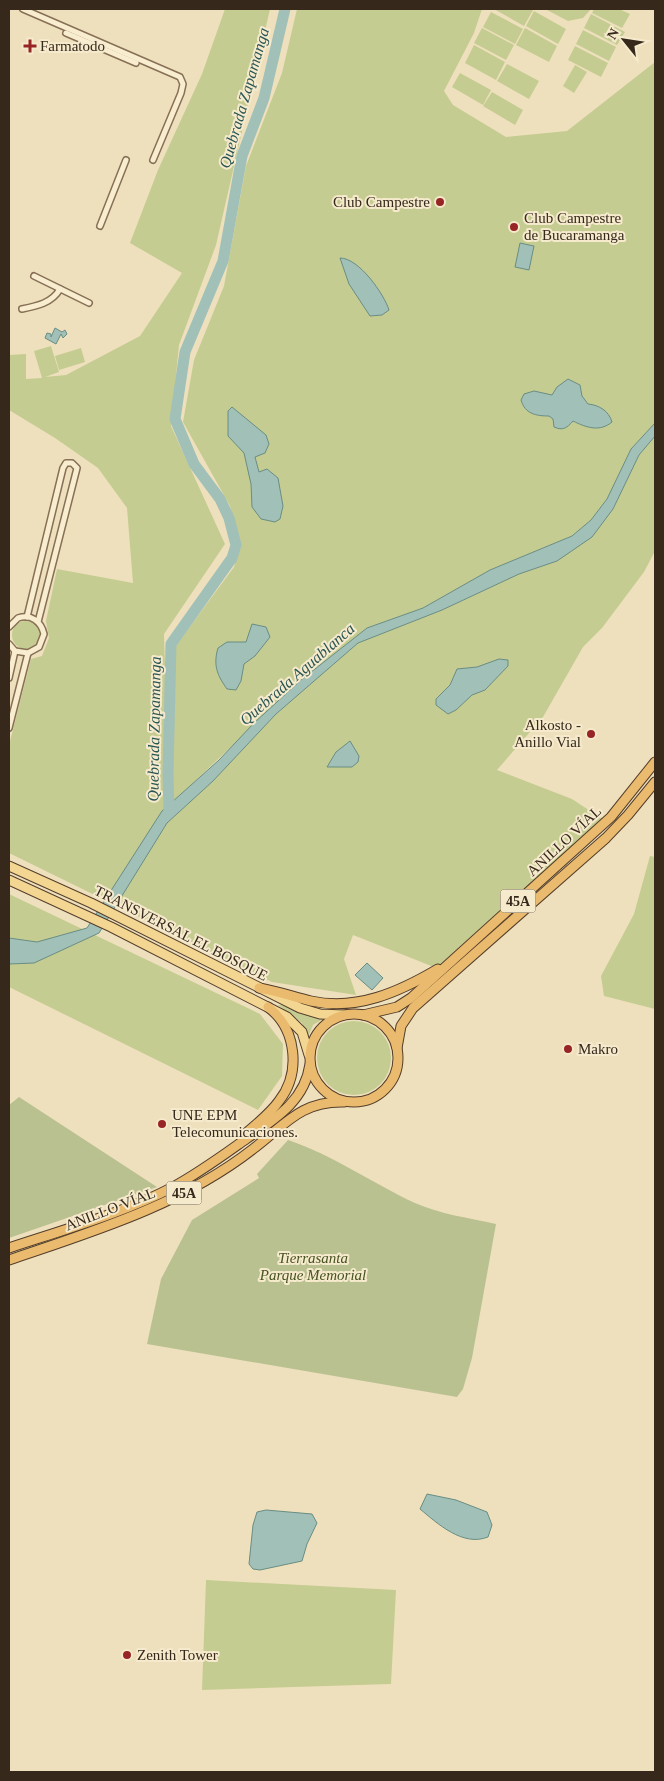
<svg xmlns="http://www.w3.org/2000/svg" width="664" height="1781" viewBox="0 0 664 1781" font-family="'Times New Roman',serif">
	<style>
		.green { fill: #c5cc91 }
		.cemetery { fill: #bac191 }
		.water { fill: #a1c0b7; stroke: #698d84 }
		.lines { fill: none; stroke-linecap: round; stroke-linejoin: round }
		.river { stroke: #a1c0b7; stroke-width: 11 }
		.minor-casing { stroke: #877056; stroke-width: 8 }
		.primary-casing { stroke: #543e2b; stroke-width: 11 }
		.trunk-casing { stroke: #543e2b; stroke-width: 11 }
		.minor { stroke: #f9edd0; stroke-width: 5 }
		.primary { stroke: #f4d693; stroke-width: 9 }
		.trunk { stroke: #eabb6e; stroke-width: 9 }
		.poi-dot { fill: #972525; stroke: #f6eacd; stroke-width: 2 }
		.labels { text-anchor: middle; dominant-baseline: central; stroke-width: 4; stroke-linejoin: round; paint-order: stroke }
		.shield { fill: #f6eacd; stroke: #706250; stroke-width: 1 }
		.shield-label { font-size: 14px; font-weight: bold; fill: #36281b }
		.poi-label { font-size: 15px; fill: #36281b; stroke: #f6eacd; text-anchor: start }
		.street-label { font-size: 15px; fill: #36281b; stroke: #f6eacd }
		.park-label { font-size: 15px; font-style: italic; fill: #465321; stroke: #f6eacd }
		.water-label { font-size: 16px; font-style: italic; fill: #2a5653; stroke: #f6eacd }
	</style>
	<rect width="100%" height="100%" fill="#eee0bd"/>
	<g class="green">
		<polygon points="225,9 270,9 216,245 179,345 171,426 225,544 164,634 168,767 175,647 234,567 240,541 230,506 183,422 194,360 224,286 246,166 282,73 297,9 482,9 474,33 444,91 453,105 506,137 567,131 655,62 655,423 631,449 607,499 591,520 572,536 490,570 423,608 367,628 301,680 171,804 168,789 169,804 162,832 167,823 213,781 276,714 358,643 442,610 519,574 557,561 613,509 639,455 655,436 655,551 644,572 602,628 583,647 543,717 497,770 572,799 607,822 444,971 353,935 344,959 356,995 272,982 9,853 9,745 31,659 42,656 49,638 46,621 57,569 133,583 127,508 98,468 55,438 9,410 9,355 26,354 26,379 42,378 34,351 51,346 59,372 45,377 66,375 140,336 182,273 130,243 158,170 202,74"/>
		<polygon points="494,9 530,9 533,10 524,26"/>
		<polygon points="545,9 591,9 583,18 568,21"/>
		<polygon points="594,9 619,9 630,14 622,28 592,13"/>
		<polygon points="534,11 566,29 558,44 526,26"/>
		<polygon points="491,12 523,29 515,44 483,27"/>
		<polygon points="591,14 625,32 617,45 584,28"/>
		<polygon points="482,28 514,45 506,60 474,43"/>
		<polygon points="525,28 557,46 549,62 516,45"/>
		<polygon points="583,30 616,47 609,61 576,44"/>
		<polygon points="474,45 505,62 496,80 465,63"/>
		<polygon points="575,46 608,63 601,77 568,60"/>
		<polygon points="507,64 539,81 529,99 497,81"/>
		<polygon points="575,65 587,72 574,93 563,86"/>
		<polygon points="460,73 491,90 483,105 452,87"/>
		<polygon points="492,92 523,110 515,125 483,106"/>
		<polygon points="81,348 85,362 59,370 55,356"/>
		<circle cx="26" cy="635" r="14"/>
		<polygon points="650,856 655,857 655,1009 604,996 601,976 634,914"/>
		<polygon points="9,894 260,1014 283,1044 282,1076 258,1110 9,987"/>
		<path d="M278 1005C291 1004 309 1016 323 1019L313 1025 308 1037 302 1023Z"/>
		<circle cx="354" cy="1058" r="37"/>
		<polygon points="206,1580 396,1590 391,1684 202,1690"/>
	</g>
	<g class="cemetery">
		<polygon points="19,1097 157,1187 9,1238 9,1105"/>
		<path d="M288 1140C333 1155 372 1183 415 1203 440 1214 469 1218 496 1224L472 1358 463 1389 457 1397 147 1344 161 1279 192 1220 259 1178 257 1174Z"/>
	</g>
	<g class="water">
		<polygon points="520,243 534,246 529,270 515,267"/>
		<path d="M340 258C359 258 384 294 389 310L382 315 370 316 349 284Z"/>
		<polygon points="55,328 62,332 65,330 67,334 63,338 61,334 56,344 45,338 47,333 51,334 51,337"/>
		<path d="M568 379 580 385 582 396 588 404C599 405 609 411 612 422 600 432 587 428 573 421 567 428 563 431 554 427L553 419 549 416C536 416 525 414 521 400L524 394 534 391 552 395 557 387Z"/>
		<polygon points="232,407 266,435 269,444 265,453 255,457 259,472 267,469 278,478 283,506 280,519 275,522 261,519 252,507 251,484 244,453 228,436 228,411"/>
		<polygon points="655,423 655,436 639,455 613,509 592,537 557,561 519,574 442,610 358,643 276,714 213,781 167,823 99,933 34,963 9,964 9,938 37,942 87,928 162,811 219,760 254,723 301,680 367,628 423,608 490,570 572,536 591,520 607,499 631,449"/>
		<path d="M252 624 266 627 270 637 255 656 244 664 241 681 236 690 227 689C217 675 213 665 218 648L227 642H246Z"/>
		<polygon points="499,659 508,660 508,666 485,690 472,695 456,710 448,714 436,705 436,699 450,685 457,669 477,667"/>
		<polygon points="350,741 359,756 358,762 352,767 327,767 336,752"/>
		<polygon points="367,963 383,978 372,990 355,975"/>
		<path d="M427 1494 456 1500 487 1512 492 1525 488 1537C463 1547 438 1524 420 1509Z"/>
		<polygon points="266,1510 312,1514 317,1523 307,1544 302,1561 260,1570 253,1569 249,1564 253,1525 257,1512"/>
	</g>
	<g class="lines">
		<polyline class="river" points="169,811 168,774 171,644 232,558 236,545 229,518 220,499 194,464 175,419 185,352 223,261 242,156 264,98 285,9"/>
		<g class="minor-casing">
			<g id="minor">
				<polyline points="23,9 180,77 183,84 181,93 153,160"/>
				<polyline points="66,33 136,63"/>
				<polyline points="100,226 126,160"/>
				<polyline points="34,276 89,303"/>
				<path d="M22 309C37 306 52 303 60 289"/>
				<polyline points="27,617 63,468 66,463 72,463 77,468 38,622"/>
				<path d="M9 627 18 618C31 614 41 621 44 634L39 647 28 653 15 651 9 644"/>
				<polyline points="9,678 15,651"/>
				<polyline points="9,728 28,653"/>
			</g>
		</g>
		<g class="primary-casing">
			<g id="primary">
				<polyline points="9,866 91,903 300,1008 320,1014 344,1015"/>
				<polyline points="9,880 111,927 287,1017 302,1032 309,1055"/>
			</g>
		</g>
		<g class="trunk-casing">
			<g id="trunk">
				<path d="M259 988C277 991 294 997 311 1001 357 1011 399 992 438 969"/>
				<circle cx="354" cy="1058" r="44"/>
				<polyline points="363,1015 397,1007 411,998 611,817 655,762"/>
				<polyline points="397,1048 401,1026 413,1008 606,838 628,815 655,782"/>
				<path d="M243 1136C255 1125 270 1114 279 1101 301 1073 297 1029 268 1007"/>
				<path d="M9 1248C60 1231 126 1212 173 1187 199 1173 222 1156 246 1139 275 1119 305 1101 310 1064"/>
				<path d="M9 1260C94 1231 181 1205 253 1149 285 1125 300 1101 344 1102"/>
			</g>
		</g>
		<use href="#minor" class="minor"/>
		<use href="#primary" class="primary"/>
		<use href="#trunk" class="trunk"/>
	</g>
	<g class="poi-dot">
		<path d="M27.5 38.5h5v5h5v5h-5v5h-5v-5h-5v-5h5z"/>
		<circle cx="440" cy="202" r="5"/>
		<circle cx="514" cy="227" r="5"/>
		<circle cx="591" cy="734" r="5"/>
		<circle cx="568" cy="1049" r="5"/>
		<circle cx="162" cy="1124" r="5"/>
		<circle cx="127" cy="1655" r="5"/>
	</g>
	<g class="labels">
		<g class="shield">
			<rect x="500.5" y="889.5" width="35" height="23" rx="4"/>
			<rect x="166.5" y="1181.5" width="35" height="23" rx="4"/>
		</g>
		<g class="shield-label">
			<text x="518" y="901">45A</text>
			<text x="184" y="1193">45A</text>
		</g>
		<g class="poi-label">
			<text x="40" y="46">Farmatodo</text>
			<text x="430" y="202" text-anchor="end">Club Campestre</text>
			<text x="524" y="218">Club Campestre<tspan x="524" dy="17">de Bucaramanga</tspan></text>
			<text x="581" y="725" text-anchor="end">Alkosto -<tspan x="581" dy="17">Anillo Vial</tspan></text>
			<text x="578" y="1049">Makro</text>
			<text x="172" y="1115">UNE EPM<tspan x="172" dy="17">Telecomunicaciones.</tspan></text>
			<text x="137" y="1655">Zenith Tower</text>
		</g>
		<g class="street-label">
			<text transform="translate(564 841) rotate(-43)">ANILLO VÍAL</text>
			<text transform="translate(181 933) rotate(27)">TRANSVERSAL EL BOSQUE</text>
			<text transform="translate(110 1209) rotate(-21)">ANILLO VÍAL</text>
		</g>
		<g class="park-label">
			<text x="313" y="1258">Tierrasanta<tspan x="313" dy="17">Parque Memorial</tspan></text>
		</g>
		<g class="water-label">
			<text transform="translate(244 98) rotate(-74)">Quebrada Zapamanga</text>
			<text transform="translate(297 674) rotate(-41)">Quebrada Aguablanca</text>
			<text transform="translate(154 729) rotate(-89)">Quebrada Zapamanga</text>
		</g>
	</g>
	<rect width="664" height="1781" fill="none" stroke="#36281b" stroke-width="20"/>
	<g transform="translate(624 40) rotate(300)" stroke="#f6eacd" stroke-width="4" paint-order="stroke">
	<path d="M0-4L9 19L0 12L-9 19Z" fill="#36281b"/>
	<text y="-8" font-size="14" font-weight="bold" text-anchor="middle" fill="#36281b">N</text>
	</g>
</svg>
